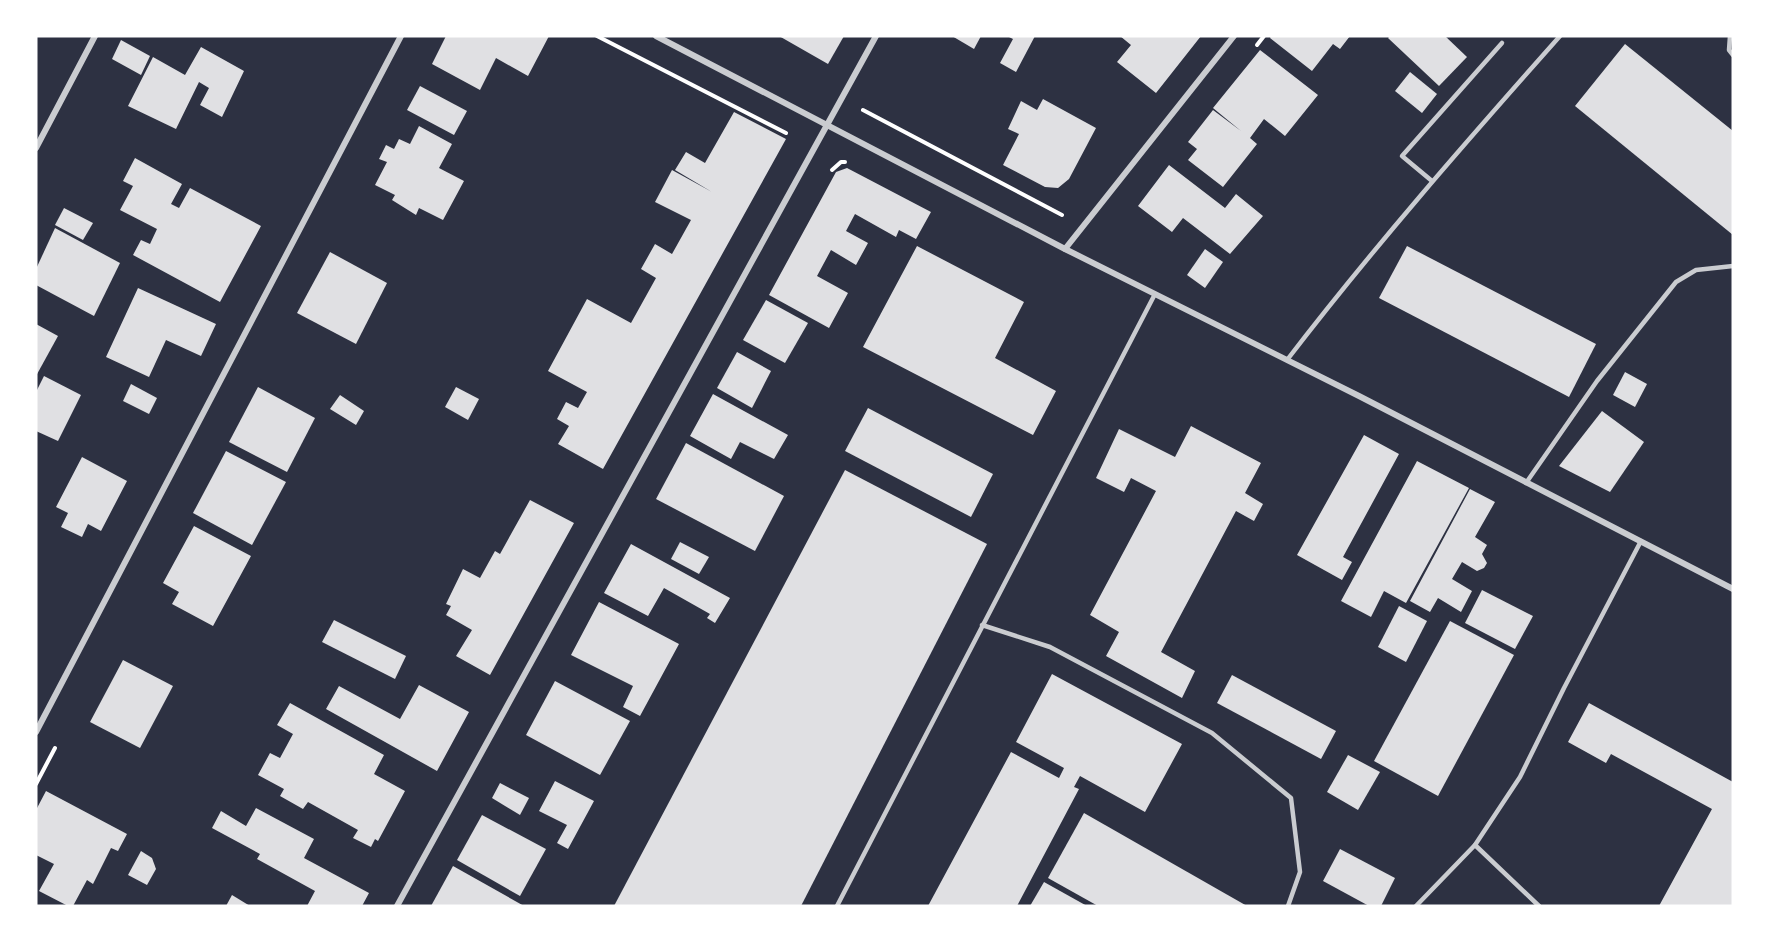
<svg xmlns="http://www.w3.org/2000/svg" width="1769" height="942" viewBox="0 0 1769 942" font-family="'Archivo Narrow',sans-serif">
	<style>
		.building { fill: #e0e0e3 }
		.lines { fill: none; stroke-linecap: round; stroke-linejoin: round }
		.path { stroke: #fff; stroke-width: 4 }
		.service { stroke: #caccd0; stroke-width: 4.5 }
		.minor { stroke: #caccd0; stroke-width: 6 }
	</style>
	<rect width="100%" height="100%" fill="#2d3142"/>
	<g class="building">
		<polygon points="446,36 549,36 528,76 496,58 480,90 432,64"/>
		<polygon points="779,36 844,36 828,64"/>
		<polygon points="952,36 981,36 974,49"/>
		<polygon points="1007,36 1035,36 1016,72 1000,63 1013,39"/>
		<polygon points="1120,36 1201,36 1156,93 1117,62 1131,45"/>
		<polygon points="1271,36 1350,36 1340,49 1333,44 1312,71 1270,38"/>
		<polygon points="1390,36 1445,36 1467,57 1439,86 1388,38"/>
		<polygon points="121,40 150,56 141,75 112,59"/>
		<polygon points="1625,44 1733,131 1733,235 1575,106"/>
		<polygon points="201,47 244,71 222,117 200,105 209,88 199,82 176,129 128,106 153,57 185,75"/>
		<polygon points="1260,50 1318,95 1285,136 1264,119 1250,138 1257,144 1223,187 1188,160 1197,149 1188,142 1213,110 1241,131 1213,108"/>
		<polygon points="1410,72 1437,94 1422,113 1395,91"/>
		<polygon points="420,86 467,111 454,135 407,110"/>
		<polygon points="1043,99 1096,128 1069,179 1058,188 1045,187 1003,165 1019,134 1008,129 1021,101 1037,110"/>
		<polygon points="734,112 786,139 603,469 558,444 569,426 557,419 566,402 578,408 587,392 548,371 587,299 631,323 656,278 641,269 655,244 672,254 691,220 655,202 672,170 712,192 675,170 686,152 705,163"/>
		<polygon points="419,126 452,144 439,168 464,181 443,220 419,208 416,215 392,200 395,195 375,185 387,162 379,159 386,145 394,149 399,139 410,144"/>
		<polygon points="135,158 182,184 171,204 179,208 190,188 261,226 220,302 133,255 141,240 150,244 157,229 120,210 133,186 123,181"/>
		<polygon points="1169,165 1225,208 1236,194 1263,216 1230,254 1183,218 1172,232 1138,206"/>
		<polygon points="847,168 931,212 916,239 899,230 896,237 855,214 846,231 868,243 856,265 831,250 817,276 848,293 829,328 769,295 836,172"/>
		<polygon points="64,208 93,223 83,240 55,225"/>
		<polygon points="55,228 120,263 94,316 36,285 36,269"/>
		<polygon points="917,246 1024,302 995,358 1056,391 1033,435 863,347"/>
		<polygon points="1407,246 1596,344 1569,397 1379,298"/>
		<polygon points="1205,249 1223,262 1205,288 1187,275"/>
		<polygon points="330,252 387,283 356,344 297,313"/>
		<polygon points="138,288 216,324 201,356 166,340 149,377 106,357"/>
		<polygon points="766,300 808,323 785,363 743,340"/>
		<polygon points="36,324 58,336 36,376"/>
		<polygon points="737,352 771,371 752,408 717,388"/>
		<polygon points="1625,372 1647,384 1635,407 1613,395"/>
		<polygon points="44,376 81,395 58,441 36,431 36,392"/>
		<polygon points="131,384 157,398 149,414 123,401"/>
		<polygon points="258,387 315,418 287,472 229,442"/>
		<polygon points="456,387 479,399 468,420 445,407"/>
		<polygon points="713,394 788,435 774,459 740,442 731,459 690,436"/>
		<polygon points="340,395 364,411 356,425 330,409"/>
		<polygon points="868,408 993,474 971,517 845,451"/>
		<polygon points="1602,411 1644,442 1610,492 1559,466"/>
		<polygon points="1191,426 1261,463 1245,493 1263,504 1254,521 1236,511 1161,652 1195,671 1182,698 1106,656 1119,632 1090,615 1156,491 1131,478 1124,492 1096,478 1119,429 1175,457"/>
		<polygon points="1364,435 1399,454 1343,557 1352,562 1342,580 1297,555"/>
		<polygon points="686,443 784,496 755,551 656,499"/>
		<polygon points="226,451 286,482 252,545 193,513"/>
		<polygon points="82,457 127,481 101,531 88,524 82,537 61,527 68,513 56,507"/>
		<polygon points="1417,461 1469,488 1406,603 1384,591 1371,617 1341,601"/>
		<polygon points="845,470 987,544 801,906 614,906"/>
		<polygon points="1470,489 1495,502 1475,537 1487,545 1482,554 1487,563 1484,568 1477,571 1462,562 1452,579 1472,591 1461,612 1438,598 1430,612 1410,601"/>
		<polygon points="530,500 574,523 490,675 456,656 472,630 446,615 451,606 446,604 463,569 480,578 495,551 500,554"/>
		<polygon points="194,526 251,556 213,626 172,604 179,592 163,583"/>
		<polygon points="680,542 709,557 699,574 671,559"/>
		<polygon points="631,544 730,598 715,623 707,618 710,614 664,588 648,616 604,593"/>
		<polygon points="1482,590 1533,616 1515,649 1465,623"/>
		<polygon points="599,602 679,644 640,716 623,707 633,686 571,655"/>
		<polygon points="1399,606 1427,621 1406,662 1378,647"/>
		<polygon points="334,620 406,656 395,679 322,642"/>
		<polygon points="1450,621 1514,655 1438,796 1374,761"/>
		<polygon points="123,660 173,686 140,748 90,722"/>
		<polygon points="1052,674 1182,744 1145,812 1080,776 1074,787 1079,789 1017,906 928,906 1011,752 1059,778 1064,768 1016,742"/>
		<polygon points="1232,675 1336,731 1321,759 1217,703"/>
		<polygon points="555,681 630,721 600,775 526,735"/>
		<polygon points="419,685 469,712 437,771 326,709 339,686 400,719"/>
		<polygon points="290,703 384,755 374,774 405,791 378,841 375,839 371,847 353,838 358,830 308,802 303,809 280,796 284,789 258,775 270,753 280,758 293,734 277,725"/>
		<polygon points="1589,703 1733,782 1733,906 1659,906 1712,809 1611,754 1606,763 1568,742"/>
		<polygon points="1348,755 1380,772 1358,810 1327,792"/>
		<polygon points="555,781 594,801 568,849 557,843 567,825 539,811"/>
		<polygon points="500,783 529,798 520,815 492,798"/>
		<polygon points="46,791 127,834 118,851 111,848 93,884 87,880 73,906 68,906 39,891 54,864 36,855 36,810"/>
		<polygon points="256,808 314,839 304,858 369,893 362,906 307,906 315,891 257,859 260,854 212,828 221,811 246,826"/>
		<polygon points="1084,813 1247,906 1098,906 1048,878"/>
		<polygon points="482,815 546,849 520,896 457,860"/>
		<polygon points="1340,849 1395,878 1381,906 1369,906 1323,881"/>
		<polygon points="141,851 152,858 156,869 147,885 128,875"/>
		<polygon points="453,866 524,906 431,906"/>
		<polygon points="1044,882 1087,906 1030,906"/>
		<polygon points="232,895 250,906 226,906"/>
	</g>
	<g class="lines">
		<g class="path">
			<polyline points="597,36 786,133"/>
			<polyline points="1257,45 1264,36"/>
			<polyline points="863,110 1062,215"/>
			<polyline points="832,170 841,162 845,162"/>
			<polyline points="36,784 55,748"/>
		</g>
		<g class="service">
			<polyline points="1730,36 1729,50 1733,55"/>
			<polyline points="1432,181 1402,156 1502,43"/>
			<path d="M1287 360C1373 248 1466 142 1560 36"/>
			<polyline points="1526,483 1597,381 1676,282 1696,270 1733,266"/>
			<polyline points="982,625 1050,647 1212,733 1291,798 1300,872 1288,906"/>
			<polyline points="1475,845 1539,906"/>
			<polyline points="837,906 1155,294"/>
			<polyline points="1416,906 1475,845 1520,777 1564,688 1641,541"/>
		</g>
		<g class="minor">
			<polyline points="656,36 1065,249 1359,396 1733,589"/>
			<polyline points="36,148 95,36"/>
			<polyline points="1065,249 1234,36"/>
			<polyline points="36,732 401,36"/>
			<polyline points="397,906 876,36"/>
		</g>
	</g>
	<rect width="1769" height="942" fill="none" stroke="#ffffff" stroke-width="75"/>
</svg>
